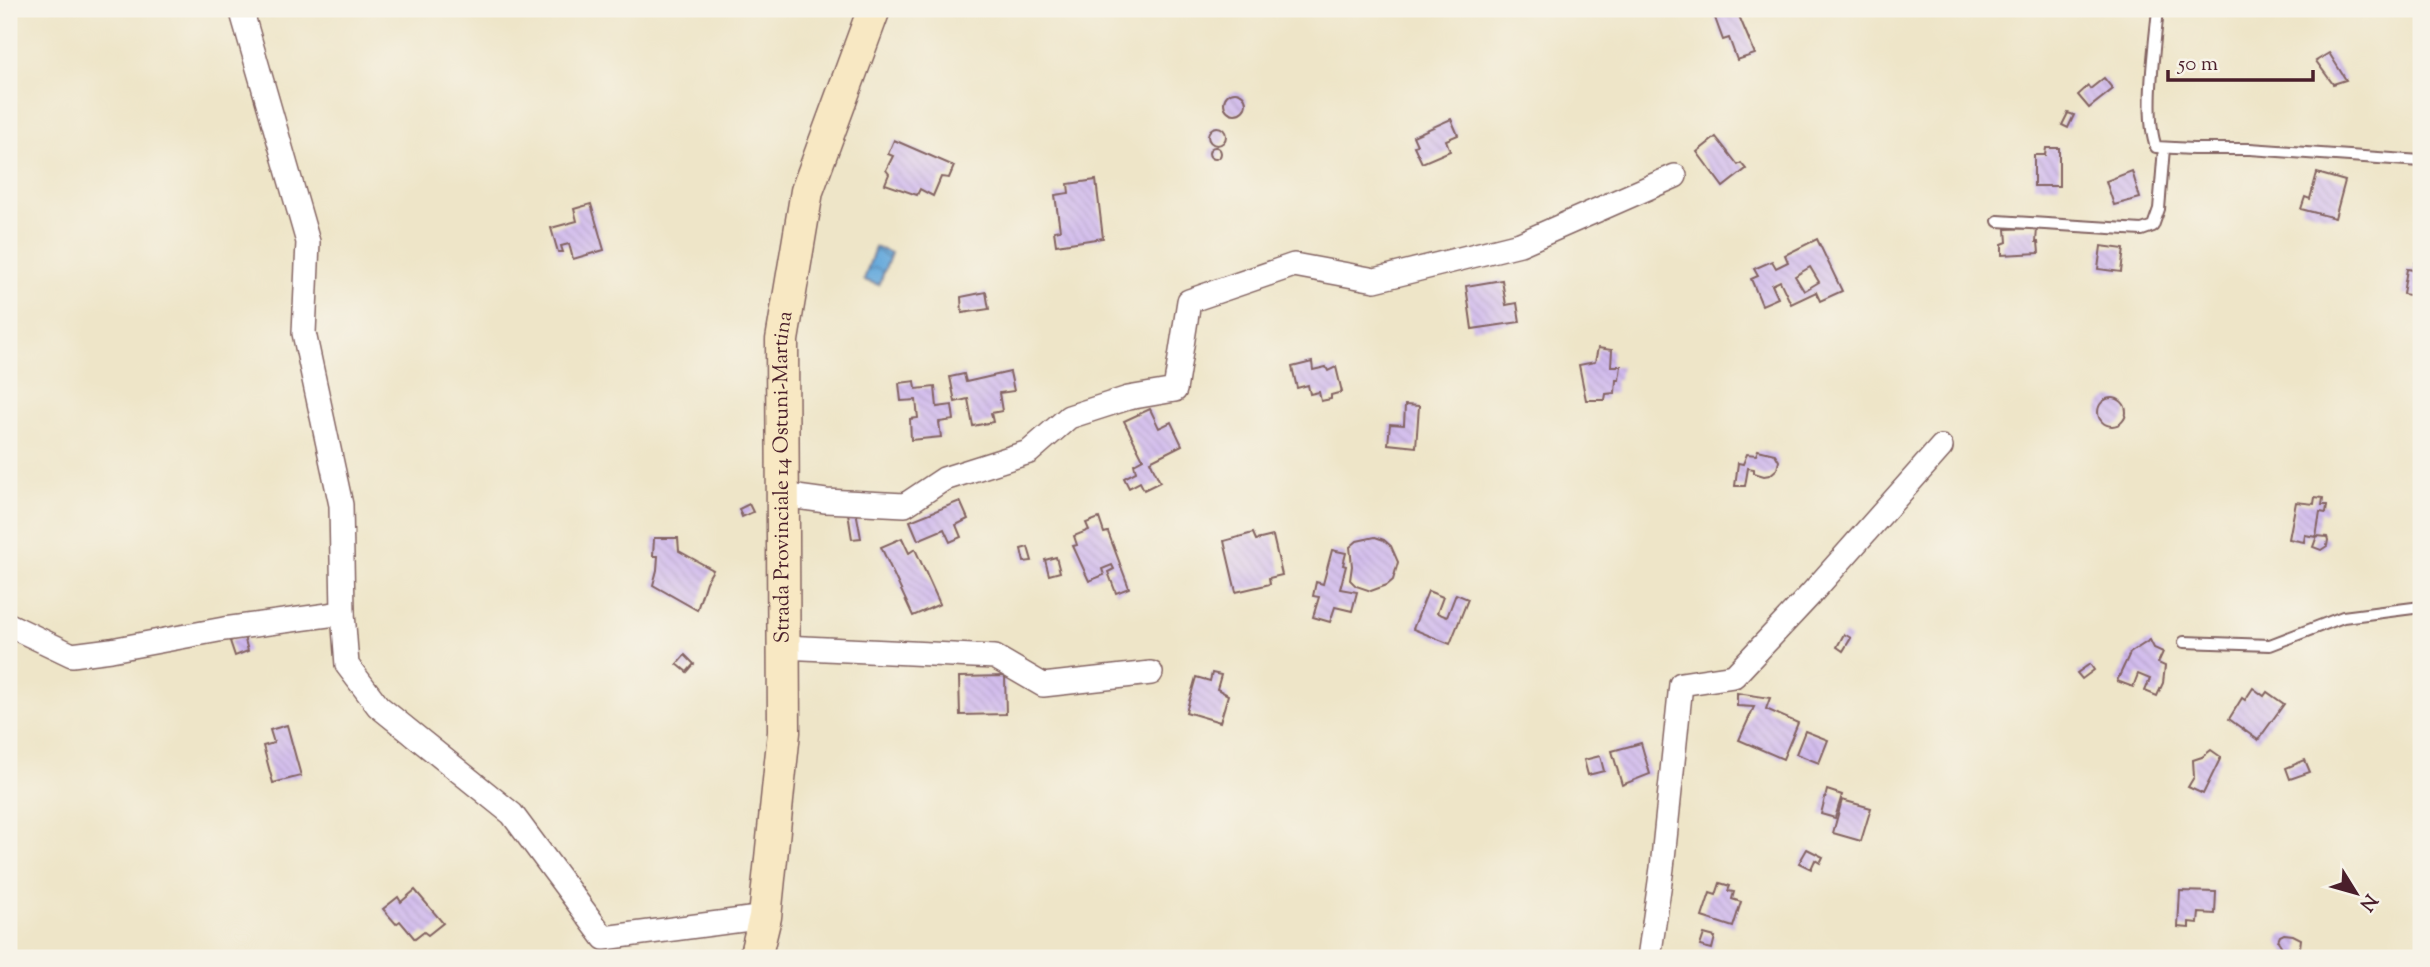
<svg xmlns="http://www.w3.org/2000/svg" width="2430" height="967" viewBox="0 0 2430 967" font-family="'Sorts Mill Goudy',serif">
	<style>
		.water { fill: url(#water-waves); stroke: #596484; stroke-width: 2 }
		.building { fill: url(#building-back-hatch); fill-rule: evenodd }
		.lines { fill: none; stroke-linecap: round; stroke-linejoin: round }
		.service-casing { stroke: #836462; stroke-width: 14 }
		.minor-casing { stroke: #836462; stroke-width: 26 }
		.secondary-casing { stroke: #836462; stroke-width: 35 }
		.service { stroke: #fff; stroke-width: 10 }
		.minor { stroke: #fff; stroke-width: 23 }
		.secondary { stroke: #f8e8c3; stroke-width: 32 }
		.labels { text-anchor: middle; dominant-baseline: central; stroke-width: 5; stroke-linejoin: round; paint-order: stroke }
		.street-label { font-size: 21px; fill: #4a1f2b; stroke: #f7f3e8 }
	</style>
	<defs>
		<pattern id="water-waves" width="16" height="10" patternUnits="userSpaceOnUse" patternTransform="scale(1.75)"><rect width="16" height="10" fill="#68aadc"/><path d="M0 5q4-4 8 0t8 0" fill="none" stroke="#588ab3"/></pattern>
		<pattern id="building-back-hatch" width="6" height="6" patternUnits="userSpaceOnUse" patternTransform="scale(1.75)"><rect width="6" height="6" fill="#cfb8ed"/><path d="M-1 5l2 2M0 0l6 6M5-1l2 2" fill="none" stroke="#b39ecb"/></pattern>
	</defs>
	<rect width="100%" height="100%" fill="#f7f3e8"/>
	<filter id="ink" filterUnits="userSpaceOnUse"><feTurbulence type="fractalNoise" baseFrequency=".0143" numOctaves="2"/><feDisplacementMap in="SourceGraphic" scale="14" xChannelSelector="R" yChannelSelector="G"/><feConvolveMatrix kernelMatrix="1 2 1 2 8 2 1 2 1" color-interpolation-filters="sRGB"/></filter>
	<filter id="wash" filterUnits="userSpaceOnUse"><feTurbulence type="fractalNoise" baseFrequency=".00686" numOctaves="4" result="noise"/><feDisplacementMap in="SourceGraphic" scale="28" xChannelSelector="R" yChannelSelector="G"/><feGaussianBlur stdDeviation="1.57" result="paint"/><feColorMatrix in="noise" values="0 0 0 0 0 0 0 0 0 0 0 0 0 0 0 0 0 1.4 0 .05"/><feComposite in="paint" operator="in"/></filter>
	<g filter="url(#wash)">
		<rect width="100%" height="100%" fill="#eee5c8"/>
		<polygon class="water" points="875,247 891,253 879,285 864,280"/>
		<g id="blocks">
			<g class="building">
				<polygon points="1737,11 1755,54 1737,60 1729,38 1723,40 1715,18"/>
				<polygon points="2329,53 2346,80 2333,84 2316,61"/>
				<polygon points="2104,78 2113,89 2089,108 2078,95 2088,86 2090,89"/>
				<circle cx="1235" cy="103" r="11"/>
				<polygon points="2068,113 2074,115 2068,128 2062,125"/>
				<polygon points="1451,119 1458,135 1446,140 1450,151 1422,163 1414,146 1417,145 1413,136"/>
				<circle cx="1217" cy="136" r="9"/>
				<polygon points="1716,137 1738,165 1741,163 1746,169 1723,187 1697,152"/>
				<polygon points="894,140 954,166 949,178 941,177 933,196 920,189 917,195 885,184 889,174 886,170 893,156 888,154"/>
				<circle cx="1215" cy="153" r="6"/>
				<polygon points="2046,148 2059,148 2059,186 2034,186 2034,155 2045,155"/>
				<polygon points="2132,171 2140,198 2114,205 2106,181"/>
				<polygon points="2317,173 2345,181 2335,218 2301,209 2305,197 2310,199"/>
				<polygon points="1096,180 1103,238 1056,245 1054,231 1060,230 1055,195 1069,193 1068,184"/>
				<polygon points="591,204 604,250 573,259 569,244 561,246 563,252 558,252 551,228 577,221 574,209"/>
				<polygon points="2037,228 2036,242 2038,242 2039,253 2002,255 2002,244 2007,242 2006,229"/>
				<path d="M1817 239 1842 291 1820 301 1816 292 1791 304 1780 281 1772 285 1778 298 1762 305 1751 279 1758 276 1754 269 1772 261 1776 268 1788 262 1785 255ZM1810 267 1819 282 1804 291 1795 276Z"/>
				<polygon points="2101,246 2124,249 2121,272 2098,269"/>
				<polygon points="2415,263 2421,264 2421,297 2403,294 2407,269 2414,270"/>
				<polygon points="1502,280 1506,305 1517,303 1520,322 1472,329 1466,286"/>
				<polygon points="986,292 989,309 962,313 961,297"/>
				<polygon points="1598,348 1612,350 1611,366 1621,366 1619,380 1616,380 1615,393 1606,394 1605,400 1586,400 1579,365 1595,362"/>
				<polygon points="1312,362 1313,370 1326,367 1328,371 1336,367 1342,392 1331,395 1331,399 1321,401 1319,392 1310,394 1308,385 1297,388 1292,367"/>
				<polygon points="1010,372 1014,391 999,393 1002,411 991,413 993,422 973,426 968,399 955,402 950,377 964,374 966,382"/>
				<polygon points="915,381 916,389 935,387 937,407 952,405 954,420 939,422 941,437 911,440 910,419 918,418 916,400 901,401 899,383"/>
				<circle cx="2112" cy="412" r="14"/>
				<polygon points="1405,405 1419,406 1416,447 1388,444 1390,424 1404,425"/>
				<polygon points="1150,409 1159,428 1171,422 1182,445 1150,461 1160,482 1144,490 1140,482 1129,488 1124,478 1136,472 1134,464 1143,459 1124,421"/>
				<polygon points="1758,450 1775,454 1779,461 1777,469 1770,475 1764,476 1754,473 1754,469 1748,468 1745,486 1735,486 1738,463 1743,464 1747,454 1756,455"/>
				<polygon points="2315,497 2323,498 2322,505 2327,505 2326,513 2320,512 2316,537 2305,535 2304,542 2289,539 2296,502 2314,504"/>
				<polygon points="960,501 968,519 956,525 961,537 950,542 944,529 918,540 910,521"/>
				<polygon points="749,504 753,512 742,517 739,509"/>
				<polygon points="856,511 861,538 852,539 848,513"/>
				<polygon points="1099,518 1104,533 1108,532 1129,588 1116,593 1108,572 1114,569 1112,565 1102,569 1104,575 1089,581 1073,546 1077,545 1074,536 1089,530 1086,523"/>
				<polygon points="1253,533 1256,540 1273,536 1282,575 1269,578 1270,584 1236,592 1224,541"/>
				<polygon points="2317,536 2327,537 2328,540 2327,546 2321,550 2313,547"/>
				<polygon points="1375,537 1384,540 1391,546 1398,562 1393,580 1387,585 1371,591 1356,586 1350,580 1352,566 1350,547 1357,541"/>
				<polygon points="654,538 678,538 679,551 713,570 706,582 697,610 653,585 657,570 658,556 653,556"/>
				<polygon points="902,538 909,553 915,549 940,604 913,616 881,547"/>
				<polygon points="1028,547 1032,561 1024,562 1021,549"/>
				<polygon points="1332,550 1346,553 1343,565 1346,566 1340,589 1357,592 1352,611 1335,607 1330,622 1313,617 1319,597 1313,596 1316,582 1323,584"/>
				<polygon points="1056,557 1060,572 1049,575 1045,560"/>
				<polygon points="1428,591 1443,597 1437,613 1447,617 1456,594 1468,599 1450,644 1413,629"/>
				<polygon points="1844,634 1851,638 1843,651 1837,647"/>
				<polygon points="244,636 248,651 235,656 230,641"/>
				<polygon points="2150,640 2154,648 2163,652 2158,663 2165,666 2163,683 2157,696 2145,691 2150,679 2138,674 2133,687 2117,681 2130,653"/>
				<polygon points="685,655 694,664 687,672 677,664"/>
				<polygon points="2090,664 2094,670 2082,679 2077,673"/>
				<polygon points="1212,673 1221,675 1217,689 1228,695 1220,722 1186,712 1196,677 1210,681"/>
				<polygon points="1005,676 1006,714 960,715 959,677"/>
				<polygon points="2253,688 2264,696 2267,692 2284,704 2258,740 2229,719 2242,698 2245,700"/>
				<polygon points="1737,693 1770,698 1766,709 1798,723 1783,759 1739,740 1754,707 1737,706"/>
				<polygon points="287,725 301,776 273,783 263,746 274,743 270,730"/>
				<polygon points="1805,731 1828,740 1819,763 1796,754"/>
				<polygon points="1641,743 1650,774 1622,785 1612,751"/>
				<polygon points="2211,750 2221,757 2203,794 2188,787 2194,777 2193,760 2202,757"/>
				<polygon points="1600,756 1604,771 1588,775 1584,760"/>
				<polygon points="2305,760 2310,772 2290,779 2286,768"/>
				<polygon points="1827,790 1842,795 1835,818 1821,814"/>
				<polygon points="1842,800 1871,808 1861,841 1833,833"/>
				<polygon points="1807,849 1823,857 1820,863 1815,860 1811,869 1799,863"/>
				<polygon points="1720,883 1730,886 1728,891 1734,892 1732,899 1741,902 1733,927 1702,917 1710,893 1716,895"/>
				<polygon points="415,890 443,923 428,935 424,932 415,939 400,921 396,924 383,909 398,897 401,902"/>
				<polygon points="2180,891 2216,892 2215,914 2199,913 2198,923 2189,922 2189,928 2178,927"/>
				<polygon points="1704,934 1715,937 1712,949 1700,946"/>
				<polygon points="2284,934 2293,935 2301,939 2299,956 2289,958 2278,941 2280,936"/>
			</g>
		</g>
	</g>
	<g filter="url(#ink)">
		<use href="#blocks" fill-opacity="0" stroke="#836462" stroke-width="2"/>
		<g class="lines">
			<g class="service-casing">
				<g id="service">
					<path d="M2158 9C2155 44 2144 116 2156 147L2193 149H2250L2421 161"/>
					<polyline points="1998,221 2142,230 2153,226 2159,209 2164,148"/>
					<polyline points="2184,642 2270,645 2343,617 2421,607"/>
				</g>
			</g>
			<g class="minor-casing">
				<g id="minor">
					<polyline points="241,9 308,242 304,333 341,505 343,613 347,665 378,706 512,814 604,938 765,917"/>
					<polyline points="782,495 826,501 905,505 944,479 1029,452 1069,417 1128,398 1175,390 1189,301 1294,265 1375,280 1520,244 1675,176"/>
					<polyline points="9,625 72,655 111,650 224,629 343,613"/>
					<polyline points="783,647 995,657 1043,685 1151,673"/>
					<polyline points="1649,958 1662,868 1681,684 1734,676 1810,595 1941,447"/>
				</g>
			</g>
			<g class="secondary-casing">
				<g id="secondary">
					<path id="s1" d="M755 958 765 917 784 732 782 340 807 191 874 9"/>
				</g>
			</g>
			<use href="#service" class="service"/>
			<use href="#minor" class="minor"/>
			<use href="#secondary" class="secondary"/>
		</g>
	</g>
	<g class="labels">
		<g class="street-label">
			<text stroke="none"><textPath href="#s1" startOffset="483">Strada Provinciale 14 Ostuni-Martina</textPath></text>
		</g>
	</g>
	<rect width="2430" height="967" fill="none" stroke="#f7f3e8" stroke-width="35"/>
	<g transform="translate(2356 893) rotate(127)" stroke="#f7f3e8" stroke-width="5" paint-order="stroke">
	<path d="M0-5L12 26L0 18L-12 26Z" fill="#4a1f2b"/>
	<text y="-10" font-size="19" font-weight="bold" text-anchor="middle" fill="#4a1f2b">N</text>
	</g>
	<path d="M2168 70v10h145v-10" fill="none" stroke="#4a1f2b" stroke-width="3.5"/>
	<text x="2178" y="70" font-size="21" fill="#4a1f2b" stroke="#f7f3e8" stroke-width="5" paint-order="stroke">50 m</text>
</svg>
